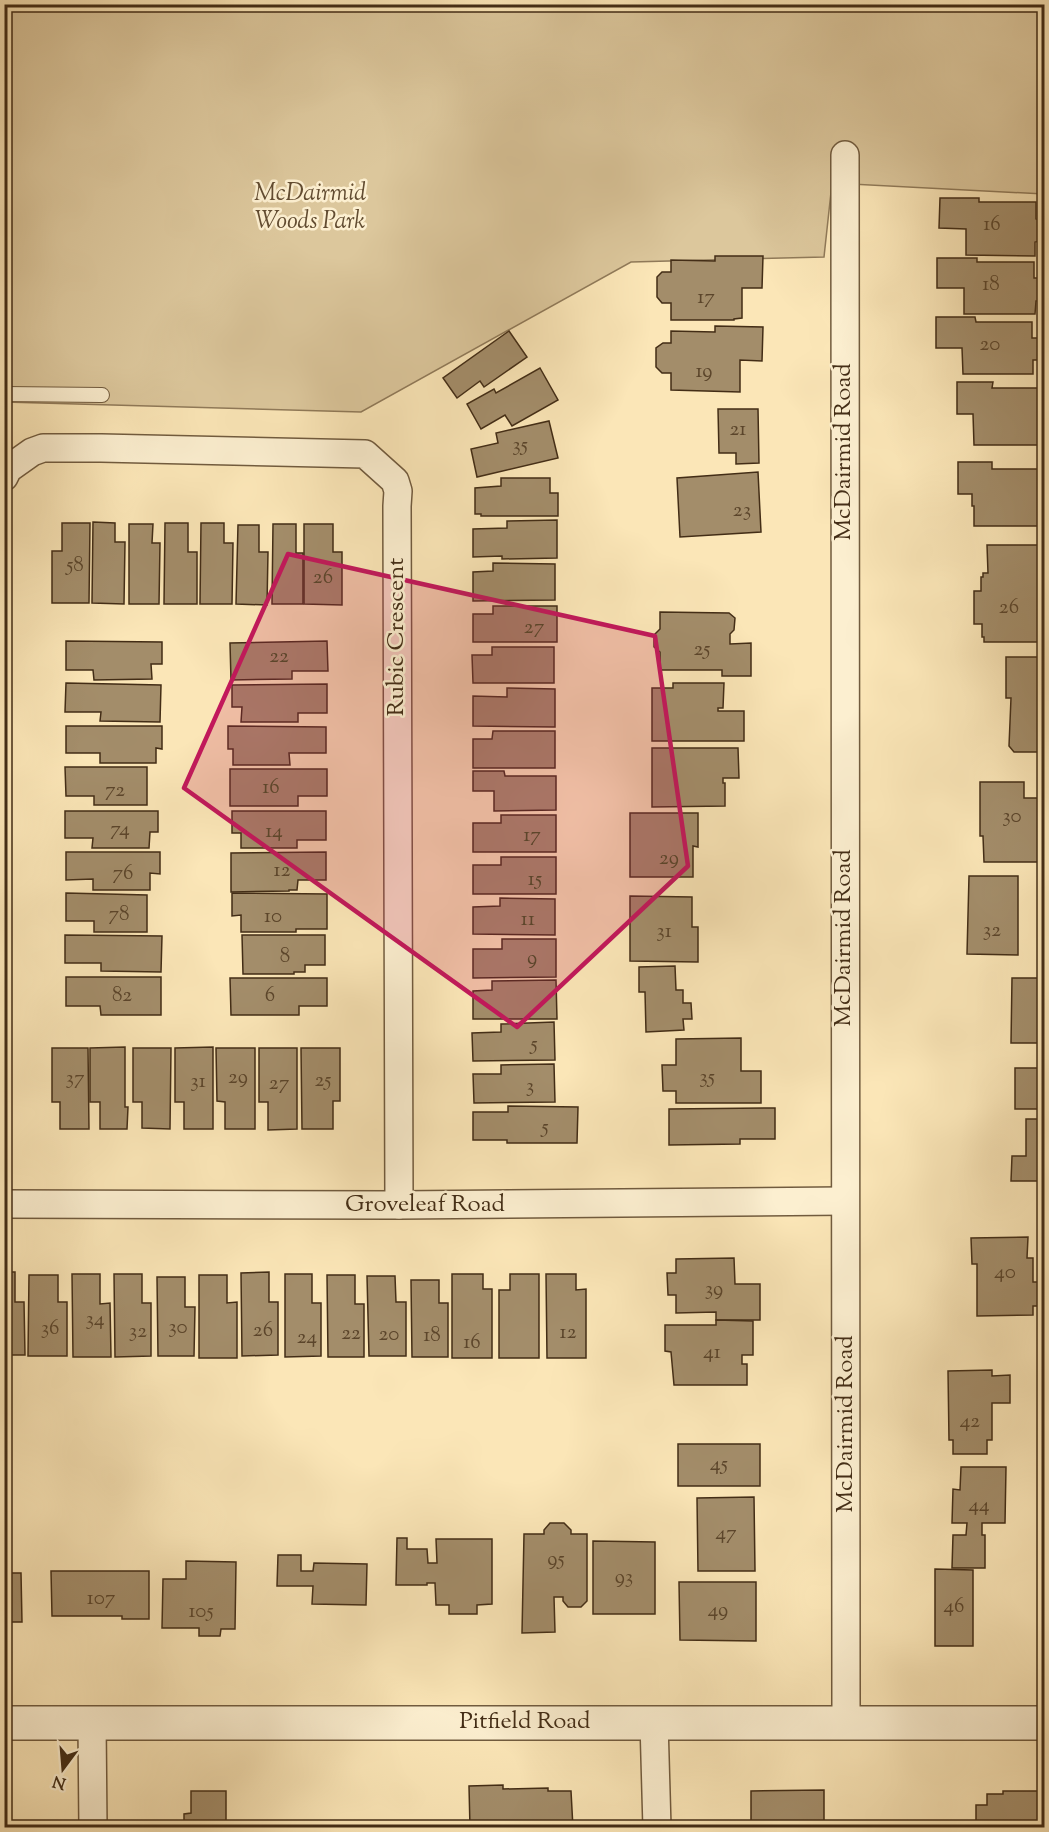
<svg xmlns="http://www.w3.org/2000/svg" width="1049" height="1832" viewBox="0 0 1049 1832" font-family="'Sorts Mill Goudy',serif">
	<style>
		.green { fill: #dcc79c; stroke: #907a59; stroke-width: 1.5 }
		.building { fill: #a38d6a; stroke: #432d16; stroke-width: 1.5 }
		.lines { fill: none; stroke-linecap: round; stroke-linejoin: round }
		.service-casing { stroke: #715b3e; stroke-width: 16 }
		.minor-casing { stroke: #715b3e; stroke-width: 30 }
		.tertiary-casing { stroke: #715b3e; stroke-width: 36 }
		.service { stroke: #fcefd0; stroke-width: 14 }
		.minor { stroke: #fcefd0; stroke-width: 27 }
		.tertiary { stroke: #fcefd0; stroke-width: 33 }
		.marked { fill: #c2185b; fill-opacity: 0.2; stroke: #c2185b; stroke-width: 4.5; stroke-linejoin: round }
		.labels { text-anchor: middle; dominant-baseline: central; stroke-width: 5; stroke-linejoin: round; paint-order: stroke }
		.number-label { font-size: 21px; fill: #5b452b }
		.park-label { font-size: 24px; font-style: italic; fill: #624c31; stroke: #fcefd0 }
		.street-label { font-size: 24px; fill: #432d16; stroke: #fcefd0 }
	</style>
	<rect width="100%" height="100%" fill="#fbe6b7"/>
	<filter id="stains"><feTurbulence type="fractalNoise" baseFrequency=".00333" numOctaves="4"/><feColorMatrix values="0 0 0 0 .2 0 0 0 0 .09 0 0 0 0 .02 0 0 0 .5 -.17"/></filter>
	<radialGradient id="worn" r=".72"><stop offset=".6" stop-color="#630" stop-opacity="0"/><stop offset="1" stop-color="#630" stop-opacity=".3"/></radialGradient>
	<polygon class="green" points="5,5 1044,5 1044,194 832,183 824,257 631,262 361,412 5,402"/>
	<g class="building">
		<polygon points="940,198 979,198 979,202 1036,202 1036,219 1044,221 1044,240 1035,242 1035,256 966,255 966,229 939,228"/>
		<polygon points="715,256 763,256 762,288 742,288 742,318 734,319 734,320 671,320 671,303 662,303 657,297 657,277 662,272 671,272 671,260 715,261"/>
		<polygon points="937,258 977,258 977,262 1034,262 1034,278 1041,278 1044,282 1044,297 1041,301 1036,301 1035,314 964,314 964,288 937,288"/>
		<polygon points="936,317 975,317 976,322 1032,322 1032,338 1040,338 1044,343 1044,354 1040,360 1033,360 1033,374 963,374 962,348 936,348"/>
		<polygon points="715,326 763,327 762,361 740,360 740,392 671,390 671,373 662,373 656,367 656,348 663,343 671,343 671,331 715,332"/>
		<polygon points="509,331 527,357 484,387 480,381 457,398 443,378"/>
		<polygon points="540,368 558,400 512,426 505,415 481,429 467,404 494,389 496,393"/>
		<polygon points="957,382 993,382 992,388 1039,388 1040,445 974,445 973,414 957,414"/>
		<polygon points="718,409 758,409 759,463 736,464 736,453 719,453"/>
		<polygon points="549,421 558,458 477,477 471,449 498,443 496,433"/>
		<polygon points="958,462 992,462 992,469 1040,469 1040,526 974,526 974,506 972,506 972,494 958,494"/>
		<polygon points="758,472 761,532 680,537 677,478"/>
		<polygon points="501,478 550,478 550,493 558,493 558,516 481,516 481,514 475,514 475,488 501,486"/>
		<polygon points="557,520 557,558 502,559 502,556 473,557 473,529 507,528 507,521"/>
		<polygon points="93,522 115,523 115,542 125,542 124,604 92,603"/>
		<polygon points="62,523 90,523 89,603 52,603 52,551 62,551"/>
		<polygon points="165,523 188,523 188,552 197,552 197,604 164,604"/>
		<polygon points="201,523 224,523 224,543 233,543 232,604 200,604"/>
		<polygon points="129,524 153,524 152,543 160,543 159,604 129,604"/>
		<polygon points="273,524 296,524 296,553 303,553 303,604 272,604"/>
		<polygon points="304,524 333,524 333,552 342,552 342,605 304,604"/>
		<polygon points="238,525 259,525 259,552 268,552 267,605 236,604"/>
		<polygon points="987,545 1038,545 1038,579 1044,579 1044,642 984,642 984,637 982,637 982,624 974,624 974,591 981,591 981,577 983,577 983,573 988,573"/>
		<polygon points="493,563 555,564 555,600 473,601 473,572 493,571"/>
		<polygon points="493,606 557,606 557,642 473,642 473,614 493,614"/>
		<polygon points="660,612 729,613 735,618 734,630 730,634 730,644 751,643 751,676 722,676 722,670 660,670 660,652 654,647 654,635 660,629"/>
		<polygon points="66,641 162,642 162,664 151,664 152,679 94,680 93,670 66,670"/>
		<polygon points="327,641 328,671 292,671 292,679 231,680 230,643"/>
		<polygon points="492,647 554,647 554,683 473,683 472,655 492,655"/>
		<polygon points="1006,657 1044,657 1044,752 1014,752 1009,746 1011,698 1006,698"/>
		<polygon points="66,683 161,685 160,722 100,721 101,712 65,712"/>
		<polygon points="673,683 724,683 723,708 718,708 718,711 744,711 744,741 652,741 652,688 673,688"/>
		<polygon points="327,684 327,713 298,713 298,722 241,722 242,707 232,707 232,685"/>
		<polygon points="507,688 555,689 555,727 473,726 473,696 507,697"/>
		<polygon points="66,726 162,726 162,749 156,748 156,763 100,763 100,753 66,753"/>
		<polygon points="228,726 326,727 326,753 289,753 290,765 233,765 233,749 228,749"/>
		<polygon points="493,731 555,731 555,768 473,768 473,739 492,739"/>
		<polygon points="652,748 738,748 739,778 723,778 723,783 725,783 725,806 652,807"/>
		<polygon points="65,767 147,767 147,805 94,805 94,796 66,796"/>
		<polygon points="230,769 327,769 327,796 298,796 298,806 230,806"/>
		<polygon points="473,771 504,771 505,776 556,776 556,810 494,811 494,791 473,791"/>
		<polygon points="980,782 1024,782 1024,798 1044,798 1044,862 984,862 983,836 980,836"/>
		<polygon points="65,811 158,811 158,832 150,832 149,848 92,848 93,838 65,838"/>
		<polygon points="232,811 326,811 326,840 297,840 297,848 241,848 241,833 232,833"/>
		<polygon points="630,813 698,813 698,847 693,846 693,877 630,877"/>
		<polygon points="501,815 556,815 556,852 473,852 473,823 501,823"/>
		<polygon points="66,852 160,852 160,874 150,873 150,890 93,890 93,879 66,880"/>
		<polygon points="326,852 326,880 298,880 297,890 289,890 289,891 231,892 231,853"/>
		<polygon points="501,857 556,857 556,894 473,894 473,865 501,865"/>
		<polygon points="969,876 1018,876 1018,955 967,954"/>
		<polygon points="66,893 147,895 147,932 94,932 94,921 66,921"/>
		<polygon points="232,893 327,894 327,929 296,929 296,932 241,932 241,915 232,916"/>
		<polygon points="630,896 692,897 692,927 698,927 698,962 630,961"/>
		<polygon points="500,898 555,899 555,935 473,934 473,907 500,906"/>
		<polygon points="65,935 162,936 161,972 101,971 101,963 65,963"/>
		<polygon points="242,935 325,935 325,965 305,965 305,972 294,972 294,974 243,974"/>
		<polygon points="502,939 556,939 556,977 473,978 473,949 502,949"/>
		<polygon points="675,966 676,990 683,990 683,1003 691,1003 692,1019 683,1019 684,1030 646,1032 645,992 639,992 639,967"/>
		<polygon points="66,977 161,977 161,1015 101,1015 100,1006 66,1006"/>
		<polygon points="230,978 327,978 327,1006 299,1006 299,1015 231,1015"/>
		<polygon points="1012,978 1044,978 1044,1043 1011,1043"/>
		<polygon points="556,980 557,1019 473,1019 473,991 492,990 492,981"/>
		<polygon points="554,1022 555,1060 473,1061 472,1033 501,1032 501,1024"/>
		<polygon points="741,1038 741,1071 761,1071 761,1103 676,1103 676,1091 663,1091 662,1065 676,1065 676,1039"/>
		<polygon points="125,1047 125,1107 128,1107 127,1129 100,1129 100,1102 90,1102 90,1048"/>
		<polygon points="213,1047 213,1129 184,1129 184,1102 175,1102 175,1048"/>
		<polygon points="52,1048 88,1048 89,1129 60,1129 60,1102 52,1102"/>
		<polygon points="133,1048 171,1048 170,1129 142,1128 142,1102 133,1102"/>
		<polygon points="216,1048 255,1048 255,1129 225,1129 225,1102 217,1101"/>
		<polygon points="259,1048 297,1048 297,1129 268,1130 268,1102 259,1102"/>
		<polygon points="301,1048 340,1048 340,1101 333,1101 333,1129 302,1129"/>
		<polygon points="554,1064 555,1102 474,1103 473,1074 501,1074 501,1065"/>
		<rect x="1015" y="1068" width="29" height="41"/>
		<polygon points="508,1106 578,1107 577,1143 507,1143 507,1140 473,1140 473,1112 508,1112"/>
		<polygon points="775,1108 775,1139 740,1139 740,1144 669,1145 669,1109"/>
		<polygon points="1026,1119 1044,1119 1044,1181 1011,1181 1012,1156 1026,1156"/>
		<polygon points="1028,1237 1027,1258 1033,1258 1033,1282 1044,1282 1044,1306 1033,1306 1033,1315 977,1316 977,1264 972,1264 971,1238"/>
		<polygon points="734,1258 735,1284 760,1284 760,1320 716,1320 716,1312 676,1313 676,1295 668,1295 667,1273 676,1273 676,1259"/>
		<polygon points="4,1272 15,1272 15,1302 24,1302 25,1355 4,1355"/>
		<polygon points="269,1272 269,1302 278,1302 278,1355 242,1356 241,1273"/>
		<polygon points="72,1274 100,1274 100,1304 110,1303 111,1357 73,1357"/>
		<polygon points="114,1274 142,1274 142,1303 151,1303 151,1356 115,1357"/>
		<polygon points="285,1274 312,1274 312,1303 321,1303 321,1356 285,1357"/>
		<polygon points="452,1274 483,1274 483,1289 492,1289 492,1358 452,1358"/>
		<polygon points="510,1274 539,1274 539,1358 499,1358 499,1290 510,1290"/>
		<polygon points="546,1274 576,1274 576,1290 586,1289 586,1358 547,1358"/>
		<polygon points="29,1275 58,1275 58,1302 67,1302 67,1356 28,1356"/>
		<polygon points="199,1275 227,1275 227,1303 237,1302 237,1358 199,1358"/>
		<polygon points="327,1275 355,1275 355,1304 364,1304 364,1357 328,1357"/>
		<polygon points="367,1276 395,1276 396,1302 406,1302 406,1356 369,1356"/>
		<polygon points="157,1277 185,1277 185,1307 195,1307 194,1356 158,1356"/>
		<polygon points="411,1280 439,1280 439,1303 448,1303 448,1357 412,1357"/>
		<polygon points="716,1320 753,1321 753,1355 742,1355 742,1364 747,1364 747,1385 674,1385 671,1352 665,1351 665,1325 716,1325"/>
		<polygon points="992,1370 992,1376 1010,1375 1010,1403 992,1403 992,1440 987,1440 987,1454 953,1454 953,1440 949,1440 948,1371"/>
		<rect x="678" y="1444" width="82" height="42"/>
		<polygon points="961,1467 1006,1467 1005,1523 982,1523 982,1535 985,1535 985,1568 952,1568 953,1535 966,1535 967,1523 952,1523 953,1489 960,1490"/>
		<polygon points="754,1497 755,1571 698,1571 697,1498"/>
		<polygon points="550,1523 564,1523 571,1530 571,1534 587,1534 587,1601 581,1607 568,1607 563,1601 563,1597 554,1597 555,1632 522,1633 524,1534 544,1534 544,1530"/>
		<polygon points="397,1538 407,1538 407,1549 427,1549 428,1563 437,1563 436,1539 492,1539 492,1604 477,1605 477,1614 449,1614 449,1605 436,1605 435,1583 427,1583 427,1585 396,1585"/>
		<polygon points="593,1541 655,1542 655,1614 593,1614"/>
		<polygon points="278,1555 301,1555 301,1571 313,1571 314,1563 367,1564 366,1605 312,1604 313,1586 277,1586"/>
		<polygon points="186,1561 236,1562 235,1629 221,1629 220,1636 199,1636 199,1628 162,1628 163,1579 186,1579"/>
		<polygon points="935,1569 973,1570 973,1646 935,1646"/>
		<polygon points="51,1571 149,1571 149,1619 122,1619 122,1616 52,1616"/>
		<polygon points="4,1573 21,1573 22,1622 8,1622 8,1630 4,1630"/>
		<polygon points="679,1582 756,1582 756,1641 680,1640"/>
		<polygon points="503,1785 503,1789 548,1788 548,1791 571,1791 573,1828 470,1828 469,1786"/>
		<polygon points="824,1790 824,1828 751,1828 751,1791"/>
		<polygon points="191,1791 226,1791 226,1828 184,1828 184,1814 191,1813"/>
		<polygon points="1003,1791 1044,1791 1044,1828 976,1828 976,1805 987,1805 987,1794 1003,1794"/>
	</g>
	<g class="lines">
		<g class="service-casing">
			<polyline id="service" points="4,394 102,395"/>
		</g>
		<g class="minor-casing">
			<g id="minor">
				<polyline points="845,155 846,1721"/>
				<polyline points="4,477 8,469 32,452 43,448 101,448 365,454 395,481 398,491 397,506 399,1205"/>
				<polyline points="4,1204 399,1205 845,1201"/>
				<polyline points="654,1722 657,1828"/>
				<polyline points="92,1723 93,1828"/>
			</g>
		</g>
		<g class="tertiary-casing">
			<polyline id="tertiary" points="4,1723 1044,1723"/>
		</g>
		<use href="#service" class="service"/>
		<use href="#minor" class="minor"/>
		<use href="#tertiary" class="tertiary"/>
	</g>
	<path class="marked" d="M288 554 655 636 688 866 517 1027 184 788Z"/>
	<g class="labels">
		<g class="number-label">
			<text x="992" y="225">16</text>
			<text x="991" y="285">18</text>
			<text x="706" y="298">17</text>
			<text x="990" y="345">20</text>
			<text x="704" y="372">19</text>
			<text x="738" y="430">21</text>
			<text x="520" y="446">35</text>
			<text x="742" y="511">23</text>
			<text x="75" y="566">58</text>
			<text x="323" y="578">26</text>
			<text x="1009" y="608">26</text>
			<text x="534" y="628">27</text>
			<text x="702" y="650">25</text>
			<text x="279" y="657">22</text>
			<text x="271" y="788">16</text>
			<text x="115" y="791">72</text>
			<text x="1012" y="817">30</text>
			<text x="120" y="830">74</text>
			<text x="274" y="832">14</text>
			<text x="532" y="836">17</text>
			<text x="669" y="859">29</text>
			<text x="282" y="871">12</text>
			<text x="123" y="874">76</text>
			<text x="535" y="880">15</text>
			<text x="119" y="915">78</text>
			<text x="273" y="917">10</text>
			<text x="528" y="920">11</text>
			<text x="992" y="931">32</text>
			<text x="664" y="932">31</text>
			<text x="285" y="957">8</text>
			<text x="532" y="959">9</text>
			<text x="122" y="996">82</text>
			<text x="270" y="996">6</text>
			<text x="534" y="1045">5</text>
			<text x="238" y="1078">29</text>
			<text x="707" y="1078">35</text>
			<text x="75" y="1079">37</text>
			<text x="323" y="1081">25</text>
			<text x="198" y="1082">31</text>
			<text x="279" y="1084">27</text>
			<text x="530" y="1087">3</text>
			<text x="545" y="1128">5</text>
			<text x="1005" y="1273">40</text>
			<text x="714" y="1290">39</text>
			<text x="95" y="1320">34</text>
			<text x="178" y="1328">30</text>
			<text x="50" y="1329">36</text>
			<text x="263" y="1331">26</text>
			<text x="138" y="1332">32</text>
			<text x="568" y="1333">12</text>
			<text x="351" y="1334">22</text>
			<text x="389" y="1335">20</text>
			<text x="432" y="1336">18</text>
			<text x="307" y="1338">24</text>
			<text x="472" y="1343">16</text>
			<text x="712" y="1353">41</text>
			<text x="970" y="1422">42</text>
			<text x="719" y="1465">45</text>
			<text x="979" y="1506">44</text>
			<text x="726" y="1534">47</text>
			<text x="556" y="1560">95</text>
			<text x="624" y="1578">93</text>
			<text x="101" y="1599">107</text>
			<text x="954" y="1607">46</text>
			<text x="718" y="1611">49</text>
			<text x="201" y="1612">105</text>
		</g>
		<g class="park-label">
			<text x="310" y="194">McDairmid<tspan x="310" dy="28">Woods Park</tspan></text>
		</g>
		<g class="street-label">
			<text transform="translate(844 452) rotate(-90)">McDairmid Road</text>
			<text transform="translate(397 637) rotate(-90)">Rubic Crescent</text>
			<text transform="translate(844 938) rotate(-90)">McDairmid Road</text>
			<text x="425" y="1205">Groveleaf Road</text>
			<text transform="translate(846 1424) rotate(-90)">McDairmid Road</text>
			<text x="525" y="1722">Pitfield Road</text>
		</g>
	</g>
	<rect width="1049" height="1832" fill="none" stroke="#fbe6b7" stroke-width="24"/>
	<rect x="6" y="6" width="1037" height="1820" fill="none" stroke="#432d16" stroke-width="3"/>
	<rect x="12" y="12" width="1025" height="1808" fill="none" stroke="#432d16" stroke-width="1.5"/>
	<g transform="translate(63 1769) rotate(196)" stroke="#fcefd0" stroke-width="4.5" paint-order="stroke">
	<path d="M0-4.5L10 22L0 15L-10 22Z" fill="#432d16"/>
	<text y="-9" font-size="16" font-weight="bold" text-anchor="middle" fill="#432d16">N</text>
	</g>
	<rect width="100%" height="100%" filter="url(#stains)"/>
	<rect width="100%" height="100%" fill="url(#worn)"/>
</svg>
